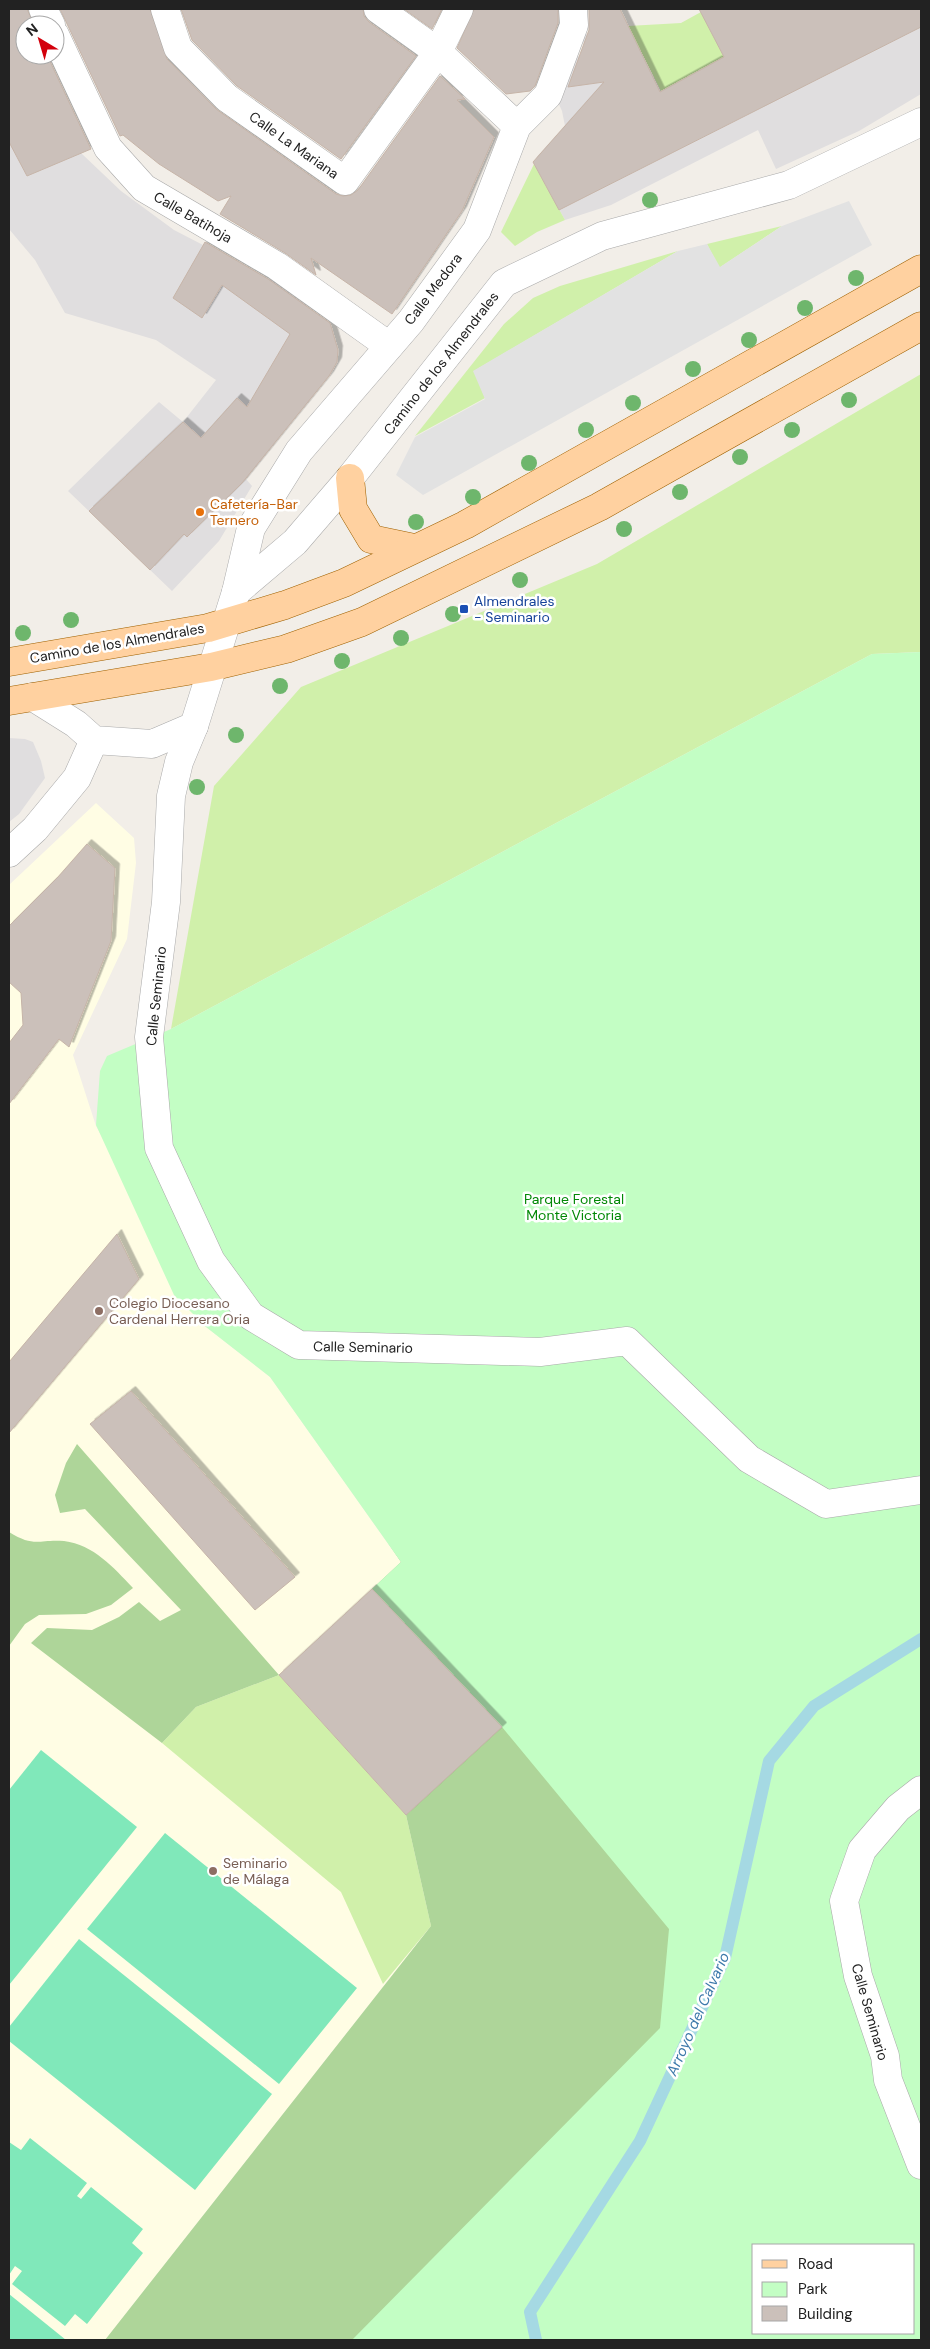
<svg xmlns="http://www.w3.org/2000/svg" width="930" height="2349" viewBox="0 0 930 2349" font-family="'DM Sans',sans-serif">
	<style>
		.residential { fill: #e0dedf }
		.education { fill: #fffde4 }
		.grass { fill: #d0f0aa }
		.forest { fill: #aed599; fill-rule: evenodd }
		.park { fill: #c3fec4; fill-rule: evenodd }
		.pitch { fill: #80e8ba }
		.parking { fill: #e2e2e2 }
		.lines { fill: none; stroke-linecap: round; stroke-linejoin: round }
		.stream { stroke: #a5d9e3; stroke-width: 12 }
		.building { fill: #cbc0ba; stroke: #c6b4a8; filter: url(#shadow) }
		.minor-casing { stroke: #a9a9a9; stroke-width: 29 }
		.primary-casing { stroke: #9f6100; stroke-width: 29 }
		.minor { stroke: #fff; stroke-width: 28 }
		.primary { stroke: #ffd1a0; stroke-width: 28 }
		.tree { fill: #6eb66c }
		.food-dot { fill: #e8710a; stroke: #fff; stroke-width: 2 }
		.transit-dot { fill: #1a4fb4; stroke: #fff; stroke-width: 2 }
		.education-dot { fill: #8d6e63; stroke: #fff; stroke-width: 2 }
		.labels { text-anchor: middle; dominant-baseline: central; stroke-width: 5; stroke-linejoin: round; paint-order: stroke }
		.street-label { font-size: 14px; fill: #222; stroke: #fff }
		.food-label { font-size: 14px; fill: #c56008; stroke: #fff; text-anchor: start }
		.transit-label { font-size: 14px; fill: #164399; stroke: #fff; text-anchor: start }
		.park-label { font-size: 14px; fill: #028806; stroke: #fff }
		.education-label { font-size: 14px; fill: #785e54; stroke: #fff; text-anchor: start }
		.water-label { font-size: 15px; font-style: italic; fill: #3e7aab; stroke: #fff }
	</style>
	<defs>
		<filter id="shadow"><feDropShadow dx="4.5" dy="-4.5" stdDeviation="0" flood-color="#0004"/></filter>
	</defs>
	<rect width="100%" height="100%" fill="#f2eee8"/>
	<g class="residential">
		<polygon points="9,9 25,9 30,25 25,25 25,55 81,153 121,191 174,230 271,280 307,306 303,312 331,334 336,345 338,356 332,372 246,479 252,486 219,541 172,591 68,491 159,402 183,422 216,380 156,340 65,313 35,260 9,229"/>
		<polygon points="707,9 921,9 921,94 859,131 776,169 758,130 611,205 565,220 534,164 537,157 565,126 562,111 557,100 573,60 585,52 582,35 628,26 661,91 703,69 701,12"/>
		<polygon points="9,738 25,739 33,742 41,761 45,778 19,814 9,822"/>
	</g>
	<polygon class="education" points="96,803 134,838 136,863 127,939 73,1055 96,1126 206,1327 270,1377 401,1562 372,1589 502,1727 431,1926 105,2340 9,2340 9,885"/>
	<g class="grass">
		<polygon points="701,12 724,57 661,91 628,26 681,23"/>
		<polygon points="534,164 565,220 537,232 515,246 501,232"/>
		<polygon points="782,226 719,268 707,244"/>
		<polygon points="678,251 474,371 485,398 415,436 504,324 533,298 560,286"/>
		<polygon points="921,374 921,652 872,654 171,1029 214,786 301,687 597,564"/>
		<polygon points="279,1675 406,1815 431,1926 383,1984 341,1892 162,1743 196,1707"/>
	</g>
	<g class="forest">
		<polygon points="77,1444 279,1675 196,1707 162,1743 31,1643 47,1628 92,1630 119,1617 139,1602 160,1621 181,1610 85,1509 60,1513 55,1495 66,1463"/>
		<path d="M9 1532C35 1548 38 1539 64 1541 94 1545 113 1567 133 1588L111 1605 86 1614 39 1615 25 1624 9 1646Z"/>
		<path d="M388 1543 921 2196V2340H105L431 1926 406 1815 501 1727 372 1589 401 1562ZM754 2245H914V2333H754Z"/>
	</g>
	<path class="park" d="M921 652V2340H352L660 2028 669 1929 502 1727 372 1589 401 1562 270 1377 206 1327 174 1295 96 1125 100 1071 107 1056 171 1029 872 654ZM754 2245H914V2333H754Z"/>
	<g class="pitch">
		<polygon points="41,1750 137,1827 9,1985 9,1790"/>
		<polygon points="165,1833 357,1988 279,2084 87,1929"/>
		<polygon points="79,1939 272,2094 195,2190 9,2041 9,2027"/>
		<polygon points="30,2138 87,2183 77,2196 81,2199 91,2187 143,2229 132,2243 143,2253 87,2324 75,2314 65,2326 12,2284 22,2271 15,2266 9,2275 9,2142 21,2150"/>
		<polygon points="9,2294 66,2340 9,2340"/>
	</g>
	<polygon class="parking" points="849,201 872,245 423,495 396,475 415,437 485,399 473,371 678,251 707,244 720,267 782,226"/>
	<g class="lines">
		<polyline class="stream" points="536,2340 530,2312 640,2141 725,1958 769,1761 814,1706 921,1639"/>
	</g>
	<g class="building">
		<polygon points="9,9 27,9 34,25 25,25 25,55 47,55 91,149 27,176 9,142"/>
		<polygon points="60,9 150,9 167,59 216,109 336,194 343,196 351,195 358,190 440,76 465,99 457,100 494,137 462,211 392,314 311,258 316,275 285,253 220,214 231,196 218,201 159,164 123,135 120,136"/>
		<polygon points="181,9 363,9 364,16 369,22 416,56 341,159 237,86 192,40"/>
		<polygon points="404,9 442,9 432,29"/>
		<polygon points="474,9 558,9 558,23 535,86 530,91 506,94 457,48"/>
		<polygon points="589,9 620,9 660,92 724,57 699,9 921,9 921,27 559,210 533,162 604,82 568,87 589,30"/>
		<polygon points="205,242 268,279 330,323 338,350 337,362 329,376 242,483 187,537 184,534 150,570 89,511 183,422 201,438 237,398 247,407 290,334 222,285 202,318 173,298"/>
		<polygon points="87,844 115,868 111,941 69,1047 59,1039 9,1104 9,1043 23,1025 21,993 9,982 9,926 58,877"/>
		<polygon points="117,1234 139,1279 9,1433 9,1362"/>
		<polygon points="131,1391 295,1577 255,1610 90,1424"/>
		<polygon points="372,1589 502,1727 406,1815 279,1675"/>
	</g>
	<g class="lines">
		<g class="minor-casing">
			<g id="minor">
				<polyline points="43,9 51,25"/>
				<polyline points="165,9 178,48 227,98 345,181 438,52 459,9"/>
				<polyline points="378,9 438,52 517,126"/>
				<polyline points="573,9 574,25 548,95 517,126 477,230 411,321 299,451 251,528 236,592 194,726 179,762 171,796 166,902 149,1037 159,1148 211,1261 251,1316 299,1345 540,1352 627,1341 749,1459 826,1504 921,1490"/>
				<polyline points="55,35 108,148 144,188 277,266 389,346"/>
				<polyline points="236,592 295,542 350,478 504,283 602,236 789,185 921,122"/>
				<polyline points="33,697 76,724 94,740 152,744 194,726"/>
				<polyline points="9,853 35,829 77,778 94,740"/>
				<polyline points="921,1790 898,1808 862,1850 844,1901 858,1976 885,2056 888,2080 921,2165"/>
			</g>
		</g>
		<g class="primary-casing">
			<g id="primary">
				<polyline points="350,478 353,509 371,539 414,548"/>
				<polyline points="9,662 208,628 285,605 344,583 465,525 921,269"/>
				<polyline points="9,701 211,667 286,649 362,622 599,507 921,326"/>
			</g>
		</g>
		<use href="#minor" class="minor"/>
		<use href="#primary" class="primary"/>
	</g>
	<g class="tree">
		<circle cx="650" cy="200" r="8"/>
		<circle cx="856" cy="278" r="8"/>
		<circle cx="805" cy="308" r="8"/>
		<circle cx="749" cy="340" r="8"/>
		<circle cx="693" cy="369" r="8"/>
		<circle cx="849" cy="400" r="8"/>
		<circle cx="633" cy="403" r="8"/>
		<circle cx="586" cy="430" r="8"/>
		<circle cx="792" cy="430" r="8"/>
		<circle cx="740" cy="457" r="8"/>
		<circle cx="529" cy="463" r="8"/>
		<circle cx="680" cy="492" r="8"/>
		<circle cx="473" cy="497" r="8"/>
		<circle cx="416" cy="522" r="8"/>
		<circle cx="624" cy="529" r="8"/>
		<circle cx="520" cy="580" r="8"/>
		<circle cx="453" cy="614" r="8"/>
		<circle cx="71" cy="620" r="8"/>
		<circle cx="23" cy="633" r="8"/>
		<circle cx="401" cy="638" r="8"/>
		<circle cx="342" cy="661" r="8"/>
		<circle cx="280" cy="686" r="8"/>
		<circle cx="236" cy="735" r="8"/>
		<circle cx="197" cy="787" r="8"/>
	</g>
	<circle class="food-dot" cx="200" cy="512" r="5"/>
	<rect class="transit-dot" x="459" y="604" width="10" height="10" rx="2.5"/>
	<g class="education-dot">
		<circle cx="99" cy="1311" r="5"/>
		<circle cx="213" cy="1871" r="5"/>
	</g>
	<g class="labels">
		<g class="street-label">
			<text transform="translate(294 145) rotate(35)">Calle La Mariana</text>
			<text transform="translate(193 217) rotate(30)">Calle Batihoja</text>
			<text transform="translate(433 289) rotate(-53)">Calle Medora</text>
			<text transform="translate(441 363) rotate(-52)">Camino de los Almendrales</text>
			<text transform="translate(117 643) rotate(-10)">Camino de los Almendrales</text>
			<text transform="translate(156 996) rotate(-84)">Calle Seminario</text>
			<text transform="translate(363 1347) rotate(1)">Calle Seminario</text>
			<text transform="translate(870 2012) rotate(74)">Calle Seminario</text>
		</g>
		<g class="food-label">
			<text x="210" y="504">Cafetería-Bar<tspan x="210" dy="16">Ternero</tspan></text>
		</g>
		<g class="transit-label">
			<text x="474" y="601">Almendrales<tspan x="474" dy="16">- Seminario</tspan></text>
		</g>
		<g class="park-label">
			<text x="574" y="1199">Parque Forestal<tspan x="574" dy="16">Monte Victoria</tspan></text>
		</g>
		<g class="education-label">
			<text x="109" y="1303">Colegio Diocesano<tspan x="109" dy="16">Cardenal Herrera Oria</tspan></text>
			<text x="223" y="1863">Seminario<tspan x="223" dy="16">de Málaga</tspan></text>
		</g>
		<g class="water-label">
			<text transform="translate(698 2014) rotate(-66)">Arroyo del Calvario</text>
		</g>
	</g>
	<rect width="930" height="2349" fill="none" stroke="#222222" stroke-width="20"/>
	<rect x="752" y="2244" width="162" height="90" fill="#ffffff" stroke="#a7a7a7"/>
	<rect x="762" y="2260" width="25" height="8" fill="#ffd1a0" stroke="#a7a7a7"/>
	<text x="798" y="2269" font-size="15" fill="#222222">Road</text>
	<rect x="762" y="2282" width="25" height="15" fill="#c3fec4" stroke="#a7a7a7"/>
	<text x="798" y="2294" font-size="15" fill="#222222">Park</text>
	<rect x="762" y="2306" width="25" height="15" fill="#cbc0ba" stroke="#a7a7a7"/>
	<text x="798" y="2319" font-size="15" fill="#222222">Building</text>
	<g transform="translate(40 40) rotate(322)"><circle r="24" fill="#ffffff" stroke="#a7a7a7"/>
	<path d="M0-4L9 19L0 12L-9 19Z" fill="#d3000c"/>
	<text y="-8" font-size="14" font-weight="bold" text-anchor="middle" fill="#222222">N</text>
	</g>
</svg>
